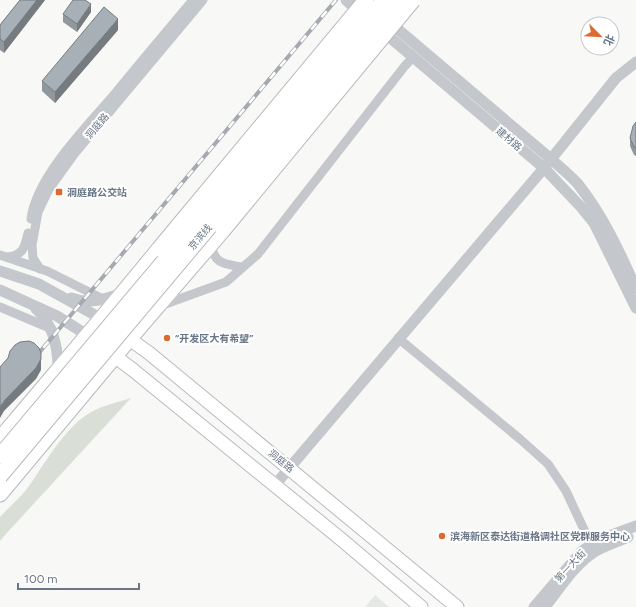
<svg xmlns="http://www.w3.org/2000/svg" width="636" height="607" viewBox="0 0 636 607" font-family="Figtree,'Noto Sans SC',sans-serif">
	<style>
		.built { fill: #e6e7e7 }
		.green { fill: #d9dfd7 }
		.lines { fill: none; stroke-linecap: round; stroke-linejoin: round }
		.secondary-casing { stroke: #b6bbc0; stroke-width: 15 }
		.trunk-casing { stroke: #b7babd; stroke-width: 17 }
		.minor { stroke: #c4c7cb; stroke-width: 9 }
		.tertiary { stroke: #c4c7cb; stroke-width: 11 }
		.secondary { stroke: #fff; stroke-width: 13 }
		.trunk { stroke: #fff; stroke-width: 15 }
		.rail-casing { stroke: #a5aab0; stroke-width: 4 }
		.rail { stroke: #fff; stroke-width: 2.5; stroke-dasharray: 8; stroke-linecap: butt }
		.trunk-bridge-casing { stroke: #b7babd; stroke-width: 17; stroke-linecap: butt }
		.trunk-bridge { stroke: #fff; stroke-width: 15 }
		.wall { fill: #90979d }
		.shaded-wall { fill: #767b80 }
		.building { fill: #a8b0b7; stroke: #767b80 }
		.poi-dot { fill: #dd6b31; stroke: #fff; stroke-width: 1.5 }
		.labels { text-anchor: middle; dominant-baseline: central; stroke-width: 4; stroke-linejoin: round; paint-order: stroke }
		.street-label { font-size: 10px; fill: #687686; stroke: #fff }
		.poi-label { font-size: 10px; font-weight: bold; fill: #687686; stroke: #fff; text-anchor: start }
	</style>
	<rect width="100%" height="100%" fill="#f8f8f6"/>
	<polygon class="built" points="375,595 389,607 365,607"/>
	<path class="green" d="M131 398 5 535 0 541V517C8 508 18 500 26 490 44 466 60 434 85 416 98 406 116 403 131 398Z"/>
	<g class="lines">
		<g class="secondary-casing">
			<g id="secondary">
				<polyline points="121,333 149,353 457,607"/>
				<polyline points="108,351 133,370 342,540 421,607"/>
			</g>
		</g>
		<g class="trunk-casing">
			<g id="trunk">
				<path d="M0 439C53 376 107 313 159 249"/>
				<polyline points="0,494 125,344 223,230"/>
			</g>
		</g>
		<g class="minor">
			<path d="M31 219C36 178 86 127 113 96 139 64 166 32 193 0"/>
			<path d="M211 245C215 265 225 264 242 267"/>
			<polyline points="0,255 47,271 103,299"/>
			<path d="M7 257C23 256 25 247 28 233"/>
			<polyline points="40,269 33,258 32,245 38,212 49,189 75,153 203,0"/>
			<polyline points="160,306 226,282 258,254 404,67 413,57"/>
			<polyline points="0,307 52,329"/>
			<polyline points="398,338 520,439 548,464 566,491 594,551"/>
		</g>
		<g class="tertiary">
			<polyline points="346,0 362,14"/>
			<path d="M388 21 551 159C560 167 570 175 578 184 603 216 620 252 636 289"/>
			<polyline points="380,29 544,168 581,207 594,223 636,308"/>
			<polyline points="0,271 39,284 102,319"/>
			<polyline points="0,290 57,316 87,335"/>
			<path d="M71 298C89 305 106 299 123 293"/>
			<path d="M36 309C53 324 58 347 58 369"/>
			<polyline points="275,485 544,168 616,78 636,62"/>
			<path d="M534 607 581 552C597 539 617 533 636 526"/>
			<path d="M545 607C559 589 575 564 594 552 604 546 617 542 628 537"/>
		</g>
		<use href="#secondary" class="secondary"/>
		<use href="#trunk" class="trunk"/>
		<g class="rail-casing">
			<polyline id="rail" points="33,360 336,0"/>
		</g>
		<use href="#rail" class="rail"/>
		<g class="trunk-bridge-casing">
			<g id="trunk-bridge">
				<polyline points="223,230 413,0"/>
				<polyline points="159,249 366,0"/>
				<polyline points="0,456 384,0"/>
				<polyline points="0,476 400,0"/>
			</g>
		</g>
		<use href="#trunk-bridge" class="trunk-bridge"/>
	</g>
	<g class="wall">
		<polygon points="20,0 45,0 4,53 0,50 0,25"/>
		<polygon points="91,12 77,32 63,22 63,14"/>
		<polygon points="118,30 55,103 42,91 42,81"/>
		<polygon points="636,122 636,156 634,155 630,146 630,138"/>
	</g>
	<g class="shaded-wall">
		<polygon points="37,0 45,0 4,53 4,42"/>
		<polygon points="91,4 91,12 77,32 77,24"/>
		<polygon points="118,19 118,30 55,103 55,92"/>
		<polygon points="41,353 41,370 36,379 4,411 0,418 0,407"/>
	</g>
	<g class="building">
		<polygon points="20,0 37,0 4,42 0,39 0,25"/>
		<polygon points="73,0 85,0 91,4 77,24 63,14"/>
		<polygon points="104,7 118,19 55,92 42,81"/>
		<polygon points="636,122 636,148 634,147 630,138 633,126"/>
		<polygon points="29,341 34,343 39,348 41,353 41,359 36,368 4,401 0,407 0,367 8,358 10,351 15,345 20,342"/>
	</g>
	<g class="poi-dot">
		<rect x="55" y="188" width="8" height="8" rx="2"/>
		<circle cx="167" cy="338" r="4"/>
		<circle cx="442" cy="536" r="4"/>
	</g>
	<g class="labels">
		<g class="street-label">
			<text transform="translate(97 126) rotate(-50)">洞庭路</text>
			<text transform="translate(509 139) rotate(40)">建材路</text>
			<text transform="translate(200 237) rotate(-50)">京滨线</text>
			<text transform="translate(281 461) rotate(39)">洞庭路</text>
			<text transform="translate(570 566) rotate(-47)">第一大街</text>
		</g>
		<g class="poi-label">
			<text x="67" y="192">洞庭路公交站</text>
			<text x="175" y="338">“开发区大有希望”</text>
			<text x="450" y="536">滨海新区泰达街道格调社区党群服务中心</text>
		</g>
	</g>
	<g transform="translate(600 36) rotate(114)"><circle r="19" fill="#ffffff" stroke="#c3c8cf"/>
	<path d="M0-3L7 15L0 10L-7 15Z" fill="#dd6b31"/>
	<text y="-6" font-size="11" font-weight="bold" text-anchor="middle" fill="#687686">北</text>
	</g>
	<path d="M18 583v6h121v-6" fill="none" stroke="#687686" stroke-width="2"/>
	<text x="24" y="583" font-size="12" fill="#687686" stroke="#ffffff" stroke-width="3" paint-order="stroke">100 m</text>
</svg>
